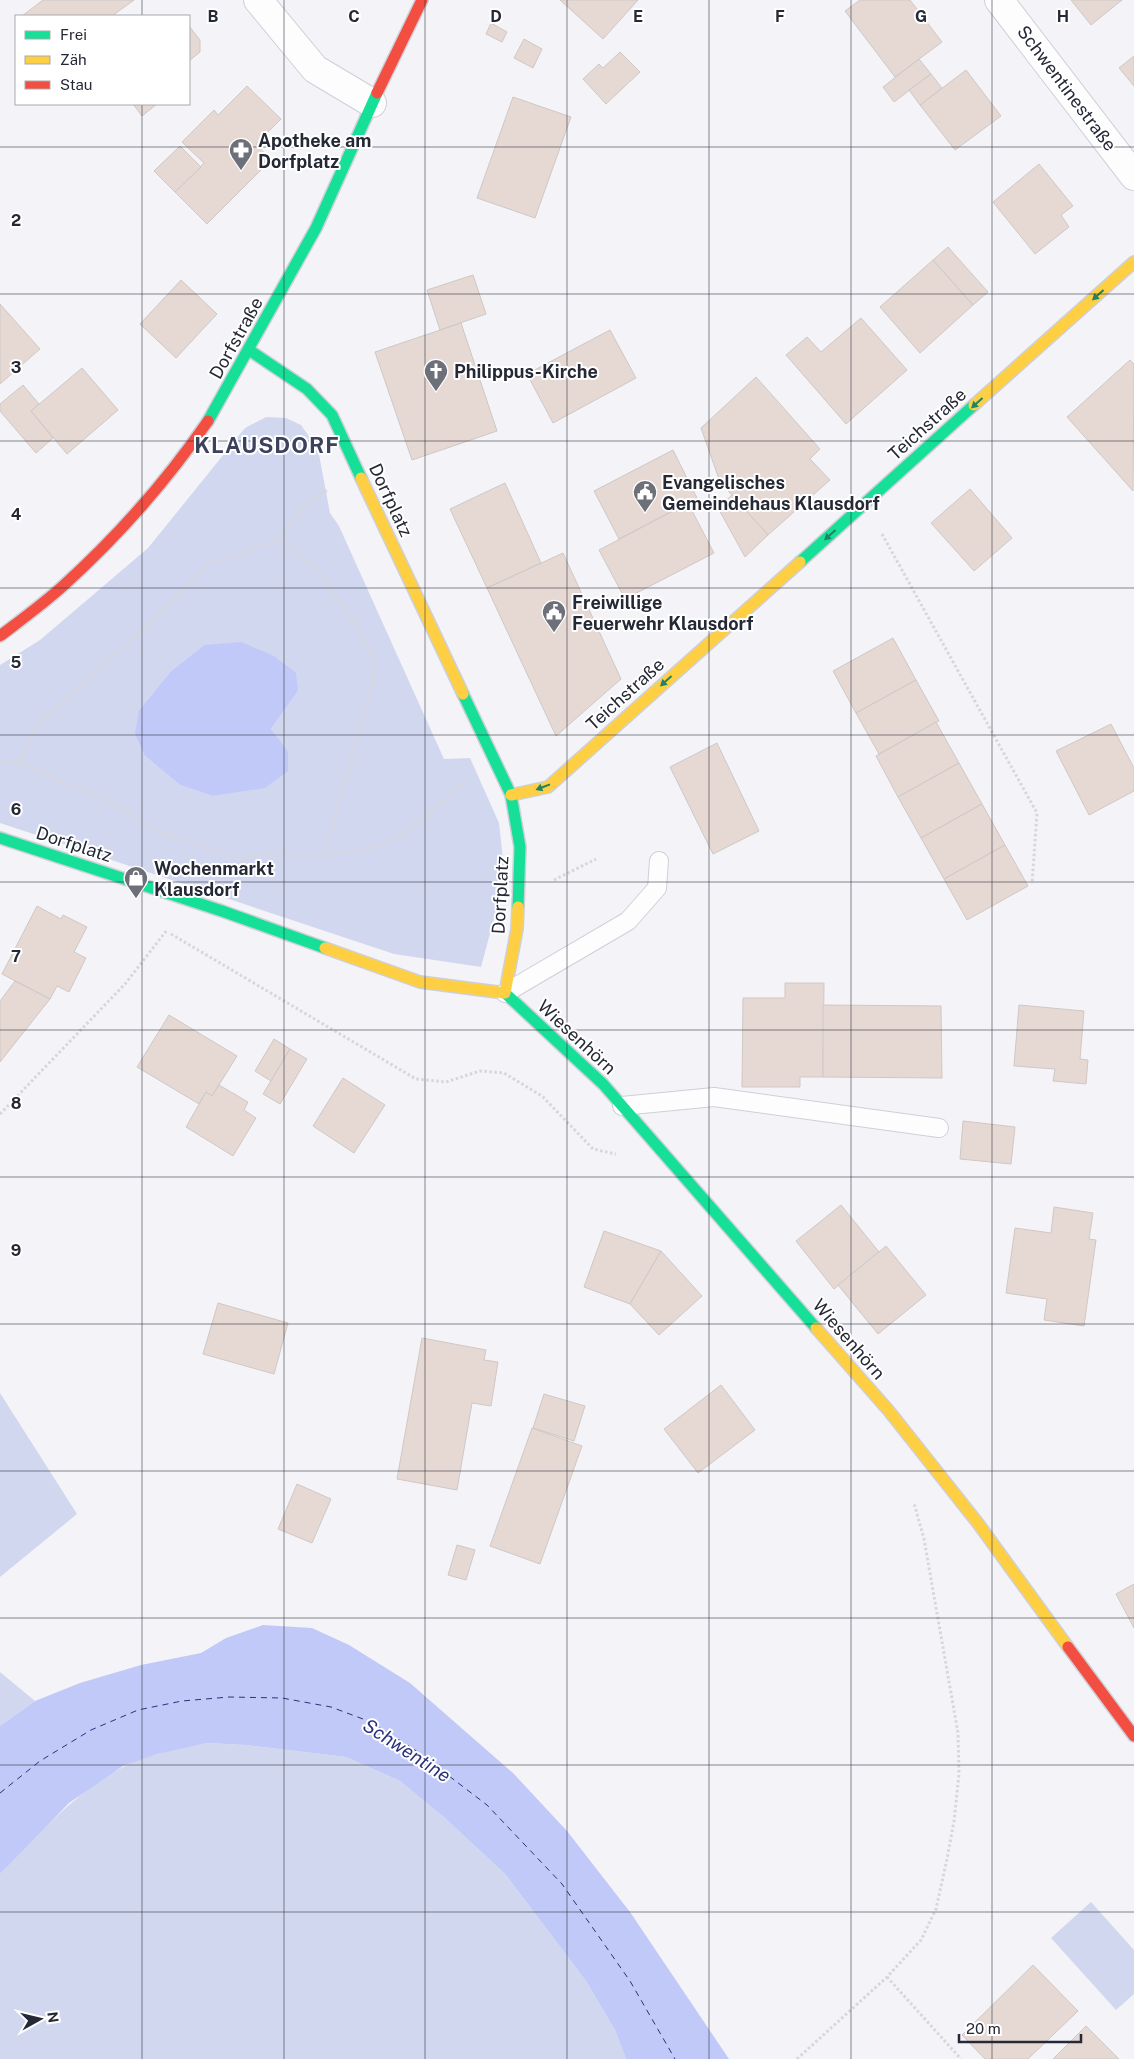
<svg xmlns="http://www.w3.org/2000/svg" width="1134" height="2059" viewBox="0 0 1134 2059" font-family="'Public Sans',sans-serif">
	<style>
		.green { fill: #d2d7f0; fill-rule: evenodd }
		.water { fill: #c0c9f7 }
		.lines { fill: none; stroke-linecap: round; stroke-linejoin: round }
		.ferry { stroke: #2d317c; stroke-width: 1; stroke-dasharray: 6 5; stroke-linecap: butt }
		.building { fill: #e6d8d3; stroke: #cec8c6 }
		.lane-casing { stroke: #ced0d9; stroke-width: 20 }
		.street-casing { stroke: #ced0d9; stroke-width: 30 }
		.fast-casing { stroke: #ced0d9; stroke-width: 14 }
		.slow-casing { stroke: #ced0d9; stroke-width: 14 }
		.jam-casing { stroke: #ced0d9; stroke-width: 14 }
		.path { stroke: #d7d7d9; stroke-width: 3; stroke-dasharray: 2.5 2.5; stroke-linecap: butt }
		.lane { stroke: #fdfdfe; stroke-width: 18 }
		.street { stroke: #fdfdfe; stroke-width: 28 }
		.fast { stroke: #16e098; stroke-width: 11 }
		.slow { stroke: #ffcf43; stroke-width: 11 }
		.jam { stroke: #f24e42; stroke-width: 11 }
		.oneway { fill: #1e8466 }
		.grid { fill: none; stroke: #252835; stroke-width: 1; stroke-opacity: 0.55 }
		.labels { text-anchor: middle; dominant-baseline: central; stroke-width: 4; stroke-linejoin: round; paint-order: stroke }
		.street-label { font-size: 18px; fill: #252835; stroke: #fff }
		.poi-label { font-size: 18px; font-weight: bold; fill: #252835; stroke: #fff; text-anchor: start }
		.water-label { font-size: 19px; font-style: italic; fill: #2d317c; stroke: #fff }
		.district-label { font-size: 22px; font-weight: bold; letter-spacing: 1px; fill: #3c415c; stroke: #fff }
		.grid-label { font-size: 16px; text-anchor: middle; font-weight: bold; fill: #252835; stroke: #fff; stroke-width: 4; stroke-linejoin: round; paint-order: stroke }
	</style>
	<rect width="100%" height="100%" fill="#f4f4f8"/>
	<g class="green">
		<path d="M266 417 286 418 301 425 318 449 330 513 339 526 444 759 470 758 499 823 505 878 481 967 394 954 0 823V665L40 640 148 548 245 428ZM204 645 298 691 271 729 212 796 180 785 145 756 139 710 171 671Z"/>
		<polygon points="0,1393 77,1514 0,1577"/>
		<polygon points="0,1672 35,1701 0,1726"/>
		<path d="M207 1743 245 1745 346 1757 400 1781 445 1818 506 1875 586 1981 615 2030 626 2059H0V1874C38 1835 74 1793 123 1767 148 1753 179 1749 207 1743Z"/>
		<polygon points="1091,1902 1134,1950 1134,1994 1116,2010 1051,1938"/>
	</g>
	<g class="water">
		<polygon points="241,642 274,656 296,673 298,691 271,729 288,752 288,771 265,788 212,796 180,785 145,756 135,734 139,710 171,671 204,645"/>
		<polygon points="263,1625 312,1628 349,1645 410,1683 513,1773 567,1831 630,1912 729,2059 626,2059 615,2030 586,1981 506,1875 445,1818 400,1781 346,1757 245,1745 207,1743 157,1754 123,1766 69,1803 0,1874 0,1726 35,1701 80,1683 141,1665 201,1653 226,1638"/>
	</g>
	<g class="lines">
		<polyline class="ferry" points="0,1793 40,1761 91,1730 138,1710 182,1701 229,1697 282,1698 331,1707 371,1722 415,1750 487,1805 562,1884 630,1981 675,2059"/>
	</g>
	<g class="building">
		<polygon points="43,0 134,0 112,16 22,16"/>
		<polygon points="560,0 638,0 603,39"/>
		<polygon points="860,0 910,0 942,42 895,77 845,11"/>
		<polygon points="1071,0 1122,0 1091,25"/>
		<polygon points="491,23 507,32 502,42 486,34"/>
		<polygon points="189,26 200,40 200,52 189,61"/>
		<polygon points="524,39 542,49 533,68 514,58"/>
		<polygon points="620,52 640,72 606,104 583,79 599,64 603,68"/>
		<polygon points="1134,56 1134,86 1119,68"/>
		<polygon points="919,59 931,74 894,102 883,87"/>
		<polygon points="966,70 1001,116 955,150 920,105"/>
		<polygon points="931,74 942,88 920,105 909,90"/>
		<polygon points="247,86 281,119 256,144 271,160 207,224 175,192 204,163 182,142 214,110 218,115"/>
		<polygon points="513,97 571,117 535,218 477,198"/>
		<polygon points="133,104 157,104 142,116"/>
		<polygon points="180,146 201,167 175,192 154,171"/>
		<polygon points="1039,164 1073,206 1061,215 1069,227 1035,254 993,202"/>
		<polygon points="948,247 988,292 973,305 933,260"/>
		<polygon points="933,260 973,305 920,353 880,307"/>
		<polygon points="473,275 486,314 440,330 427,290"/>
		<polygon points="181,280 217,314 176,358 140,324"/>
		<polygon points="0,304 40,349 0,384"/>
		<polygon points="861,318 907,370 846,424 786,355 807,337 821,352"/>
		<polygon points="461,323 497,431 412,460 375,352"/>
		<polygon points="610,330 636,378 553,423 527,374"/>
		<polygon points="1130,360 1134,364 1133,491 1067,417"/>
		<polygon points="82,368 118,410 67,454 31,411"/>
		<polygon points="756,377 820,449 810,459 830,480 768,535 720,482 701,428"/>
		<polygon points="23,385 39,404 31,411 53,438 36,453 0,411 0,404"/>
		<polygon points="673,450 697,498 619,539 594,491"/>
		<polygon points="505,483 541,563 487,588 450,509"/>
		<polygon points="970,489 1012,538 974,571 931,523"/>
		<polygon points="732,495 768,535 745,557 718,508"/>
		<polygon points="688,503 714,553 625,599 599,550"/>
		<polygon points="563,553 621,679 556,736 487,588"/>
		<polygon points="893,638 916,680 856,713 833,671"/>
		<polygon points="916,680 939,721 879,754 856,713"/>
		<polygon points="936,722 959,763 898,797 876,756"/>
		<polygon points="1111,724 1134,768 1134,791 1089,815 1056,751"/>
		<polygon points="717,743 759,831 713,854 670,767"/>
		<polygon points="959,763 982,804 921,838 898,797"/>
		<polygon points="982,804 1005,845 944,879 921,838"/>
		<polygon points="1005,845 1028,886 967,920 944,879"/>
		<polygon points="37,906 61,919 63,915 87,927 74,952 86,958 69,992 57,986 50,999 2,974"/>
		<polygon points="15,981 50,999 0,1062 0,1001"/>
		<polygon points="785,983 824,983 823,1077 800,1077 800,1087 742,1087 743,998 785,998"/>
		<polygon points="823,1005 941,1006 942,1078 823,1077"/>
		<polygon points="1019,1005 1084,1011 1080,1059 1088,1060 1086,1084 1053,1081 1055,1069 1014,1066"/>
		<polygon points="169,1015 237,1056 212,1096 206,1092 199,1104 137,1067"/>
		<polygon points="274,1039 290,1049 271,1081 255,1071"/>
		<polygon points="290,1049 307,1059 280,1104 263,1094"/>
		<polygon points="343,1078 385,1105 354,1153 313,1126"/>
		<polygon points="219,1085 248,1102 244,1110 256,1118 233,1156 186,1127 206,1092 212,1096"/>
		<polygon points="963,1121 1015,1127 1011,1164 960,1159"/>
		<polygon points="841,1205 879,1252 834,1289 796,1241"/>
		<polygon points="1054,1207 1093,1213 1089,1239 1096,1240 1084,1326 1044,1320 1047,1299 1006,1293 1015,1228 1051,1233"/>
		<polygon points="604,1231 661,1251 630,1304 584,1287"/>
		<polygon points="886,1246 926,1295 878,1334 838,1285"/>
		<polygon points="661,1251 702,1296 659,1335 630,1304"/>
		<polygon points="218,1303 288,1323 274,1374 203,1354"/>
		<polygon points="422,1338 486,1350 484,1360 498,1362 491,1406 472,1403 457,1490 397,1479"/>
		<polygon points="721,1385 755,1430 698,1473 664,1429"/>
		<polygon points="544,1394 585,1406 574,1441 533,1428"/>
		<polygon points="532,1428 582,1446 540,1564 490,1546"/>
		<polygon points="297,1484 331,1499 312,1543 278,1529"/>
		<polygon points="457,1545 475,1550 466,1580 448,1575"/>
		<polygon points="1134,1584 1134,1628 1116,1594"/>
		<polygon points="1033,1965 1078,2011 1028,2059 985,2059 962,2035"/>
		<polygon points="1086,2026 1119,2059 1053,2059"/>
	</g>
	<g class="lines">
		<g class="lane-casing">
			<g id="lane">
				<polyline points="505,993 628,921 657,888 659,861"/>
				<polyline points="622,1106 714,1097 939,1128"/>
			</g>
		</g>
		<g class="street-casing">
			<g id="street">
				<polyline points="258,0 315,69 372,103"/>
				<polyline points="999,0 1134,176"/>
			</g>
		</g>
		<g class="fast-casing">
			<g id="fast">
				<polyline points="249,350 307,389 332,415 361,478"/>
				<polyline points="208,421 316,228 377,93"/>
				<polyline points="800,562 974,405"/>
				<polyline points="463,694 511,795 520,847 518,907"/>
				<polyline points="0,838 222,911 325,948"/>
				<polyline points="505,993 603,1084 816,1328"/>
			</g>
		</g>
		<g class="slow-casing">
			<g id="slow">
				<polyline points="974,405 1134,262"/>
				<polyline points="361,478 463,694"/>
				<polyline points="511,795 548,787 800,562"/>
				<polyline points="325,948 420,982 505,993 517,929 518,907"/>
				<polyline points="816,1328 889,1411 977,1522 1068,1647"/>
			</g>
		</g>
		<g class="jam-casing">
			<g id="jam">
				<polyline points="377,93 422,0"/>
				<path d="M0 636C21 620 43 604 63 586 117 537 166 482 208 421"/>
				<polyline points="1068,1647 1134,1736"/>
			</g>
		</g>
		<g class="path">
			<polyline points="882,534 1037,813 1032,884"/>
			<path d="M281 539C294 519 306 501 328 490"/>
			<polyline points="0,761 19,763 99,797 165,834 244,859 259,854 324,855 359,851 390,842 427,816 459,786 467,782"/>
			<polyline points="19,763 37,725 134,638 208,564 281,539 321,573 365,640 374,658 374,680 324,855"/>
			<polyline points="236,878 244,859"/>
			<polyline points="554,880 596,859"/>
			<polyline points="171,934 416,1079 446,1082 480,1071 504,1073 542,1096 593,1149 616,1154"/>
			<polyline points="0,1114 125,984 167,930"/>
			<polyline points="887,1977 961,2059"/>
			<polyline points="797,2059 887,1977 921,1940 936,1909 947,1859 954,1821 959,1774 958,1733 924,1539 914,1503"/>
		</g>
		<use href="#lane" class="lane"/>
		<use href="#street" class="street"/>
		<use href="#fast" class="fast"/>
		<use href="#slow" class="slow"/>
		<use href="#jam" class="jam"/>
	</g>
	<defs><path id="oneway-solid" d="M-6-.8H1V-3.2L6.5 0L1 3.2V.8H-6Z" transform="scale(1.25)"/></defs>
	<g class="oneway">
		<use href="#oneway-solid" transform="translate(1098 295) rotate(138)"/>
		<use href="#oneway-solid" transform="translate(977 403) rotate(138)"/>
		<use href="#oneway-solid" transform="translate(830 535) rotate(138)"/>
		<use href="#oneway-solid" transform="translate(666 681) rotate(138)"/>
		<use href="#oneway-solid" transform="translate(543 787) rotate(159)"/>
	</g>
	<path class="grid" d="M142 0V16M284 0V2059M425 0V2059M567 0V2059M709 0V2059M851 0V2059M992 0V2059M142 104V2059M0 147H1134M0 294H1134M0 441H1134M0 588H1134M0 735H1134M0 882H1134M0 1030H1134M0 1177H1134M0 1324H1134M0 1471H1134M0 1618H1134M0 1765H1134M0 1912H1134"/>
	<defs>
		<g id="pharmacy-pin" transform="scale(1.25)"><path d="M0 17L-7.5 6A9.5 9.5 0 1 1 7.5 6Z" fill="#6d6f79" stroke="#fff"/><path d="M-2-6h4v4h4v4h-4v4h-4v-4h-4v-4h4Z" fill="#fff"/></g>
		<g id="church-pin" transform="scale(1.25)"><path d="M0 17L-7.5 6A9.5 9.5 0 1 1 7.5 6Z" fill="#6d6f79" stroke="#fff"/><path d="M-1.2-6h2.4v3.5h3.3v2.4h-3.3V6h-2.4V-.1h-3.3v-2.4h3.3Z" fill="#fff"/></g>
		<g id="civic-pin" transform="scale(1.25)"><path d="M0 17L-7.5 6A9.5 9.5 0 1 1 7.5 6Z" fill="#6d6f79" stroke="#fff"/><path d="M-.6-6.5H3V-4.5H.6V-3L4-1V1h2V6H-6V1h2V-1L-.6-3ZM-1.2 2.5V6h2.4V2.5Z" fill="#fff"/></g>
		<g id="shop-pin" transform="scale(1.25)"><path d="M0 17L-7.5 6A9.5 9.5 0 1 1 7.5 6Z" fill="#6d6f79" stroke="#fff"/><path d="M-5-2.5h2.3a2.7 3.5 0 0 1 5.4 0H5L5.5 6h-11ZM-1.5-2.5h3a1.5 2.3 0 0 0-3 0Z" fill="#fff"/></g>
	</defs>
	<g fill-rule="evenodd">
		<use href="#pharmacy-pin" x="241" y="150"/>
		<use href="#church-pin" x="436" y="371"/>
		<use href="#civic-pin" x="645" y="492"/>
		<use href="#civic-pin" x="554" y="612"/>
		<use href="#shop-pin" x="136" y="878"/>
	</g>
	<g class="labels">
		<g class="street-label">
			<text transform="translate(1067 88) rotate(53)">Schwentinestraße</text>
			<text transform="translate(236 338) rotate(-61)">Dorfstraße</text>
			<text transform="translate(927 424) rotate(-42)">Teichstraße</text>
			<text transform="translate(391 500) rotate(65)">Dorfplatz</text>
			<text transform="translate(625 694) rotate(-42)">Teichstraße</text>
			<text transform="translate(74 844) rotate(18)">Dorfplatz</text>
			<text transform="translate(500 895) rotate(-87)">Dorfplatz</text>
			<text transform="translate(577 1037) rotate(43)">Wiesenhörn</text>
			<text transform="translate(849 1339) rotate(49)">Wiesenhörn</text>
		</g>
		<g class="poi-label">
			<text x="258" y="140">Apotheke am<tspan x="258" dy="21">Dorfplatz</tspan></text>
			<text x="454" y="371">Philippus-Kirche</text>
			<text x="662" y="482">Evangelisches<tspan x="662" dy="21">Gemeindehaus Klausdorf</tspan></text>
			<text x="572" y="602">Freiwillige<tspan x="572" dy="21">Feuerwehr Klausdorf</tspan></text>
			<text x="154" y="868">Wochenmarkt<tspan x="154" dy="21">Klausdorf</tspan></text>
		</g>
		<g class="water-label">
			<text transform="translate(407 1750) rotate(33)">Schwentine</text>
		</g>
		<g class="district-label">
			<text x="267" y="445">KLAUSDORF</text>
		</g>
	</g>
	<g class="grid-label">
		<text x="213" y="22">B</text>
		<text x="354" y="22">C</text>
		<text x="496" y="22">D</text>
		<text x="638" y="22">E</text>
		<text x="780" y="22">F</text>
		<text x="921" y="22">G</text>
		<text x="1063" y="22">H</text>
		<text x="16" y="226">2</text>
		<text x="16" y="373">3</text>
		<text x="16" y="520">4</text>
		<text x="16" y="668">5</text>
		<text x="16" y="815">6</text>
		<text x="16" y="962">7</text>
		<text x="16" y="1109">8</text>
		<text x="16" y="1256">9</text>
	</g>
	<rect x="15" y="15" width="175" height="90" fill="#ffffff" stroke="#a8a9ae"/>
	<rect x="25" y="31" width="25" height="8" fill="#16e098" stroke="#a8a9ae"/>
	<text x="60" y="40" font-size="15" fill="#252835">Frei</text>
	<rect x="25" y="56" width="25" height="8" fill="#ffcf43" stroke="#a8a9ae"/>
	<text x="60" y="65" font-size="15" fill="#252835">Zäh</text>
	<rect x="25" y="81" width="25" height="8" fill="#f24e42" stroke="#a8a9ae"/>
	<text x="60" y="90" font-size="15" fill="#252835">Stau</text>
	<g transform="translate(40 2019) rotate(82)" stroke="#ffffff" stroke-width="4" paint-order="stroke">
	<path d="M0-4L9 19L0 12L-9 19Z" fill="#252835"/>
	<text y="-8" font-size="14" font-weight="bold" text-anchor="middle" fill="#252835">N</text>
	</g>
	<path d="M959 2034v8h122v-8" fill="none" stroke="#252835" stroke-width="2.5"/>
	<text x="966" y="2034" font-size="15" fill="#252835" stroke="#ffffff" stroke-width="4" paint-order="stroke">20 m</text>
</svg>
